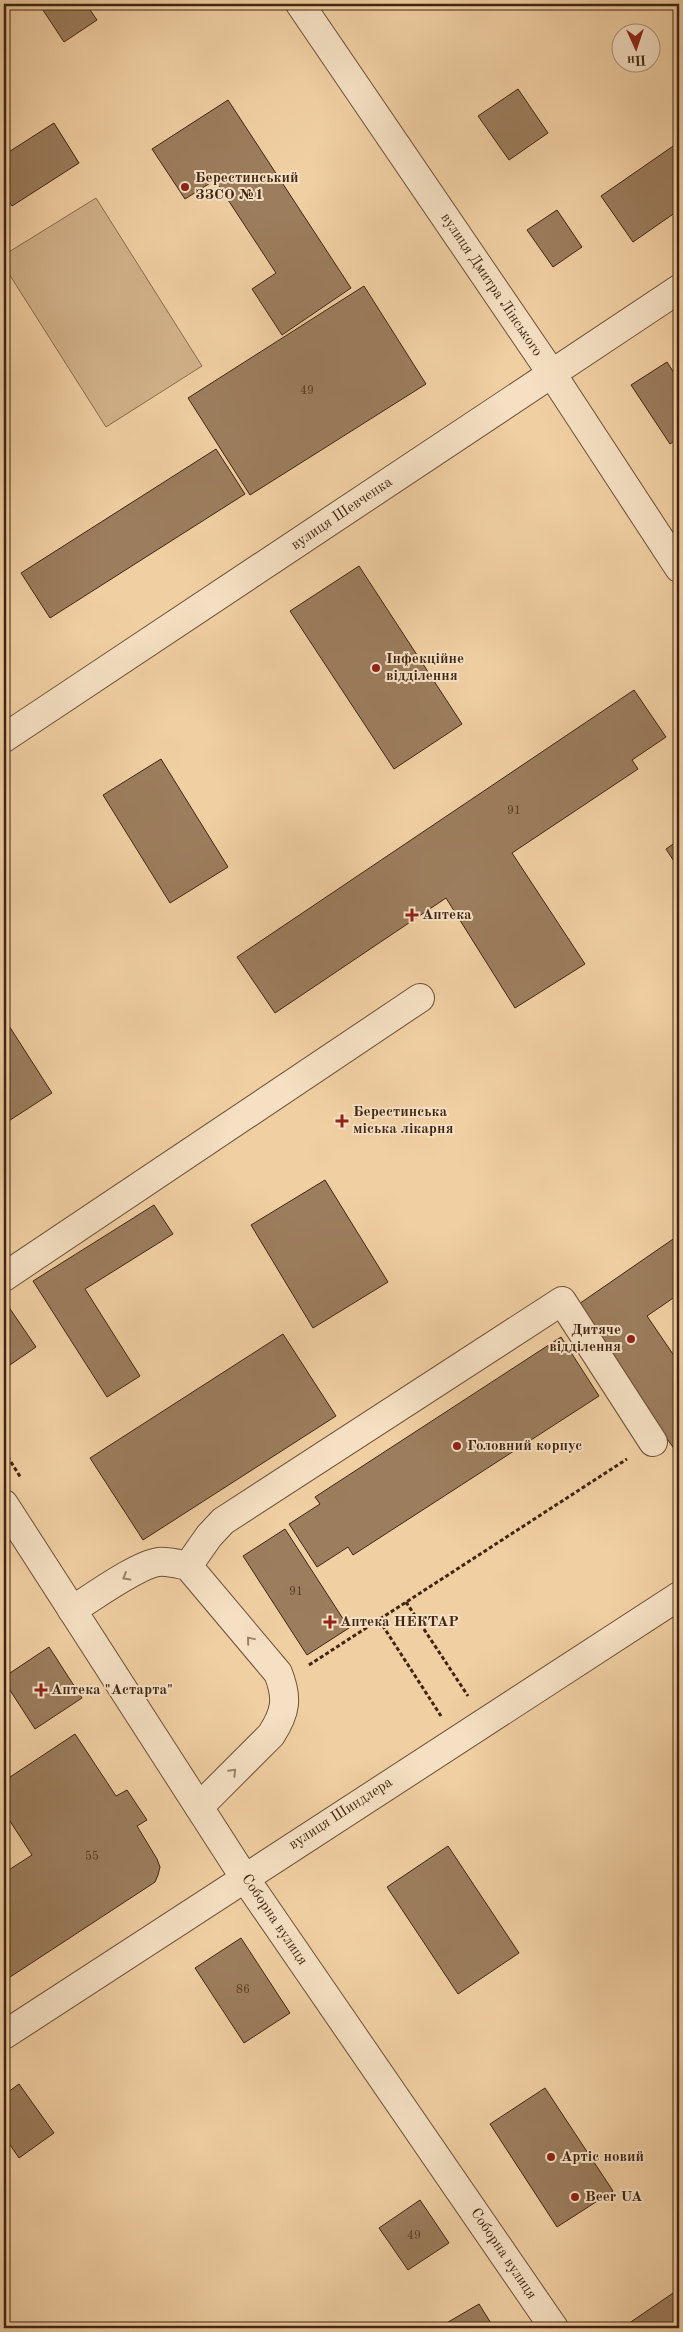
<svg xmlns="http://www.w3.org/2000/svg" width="683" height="2332" viewBox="0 0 683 2332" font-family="'Old Standard TT',serif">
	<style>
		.green { fill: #d2b28a; stroke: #8a6c4e }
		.building { fill: #9c7d5d; stroke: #412511 }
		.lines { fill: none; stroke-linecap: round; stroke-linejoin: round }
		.minor-casing { stroke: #6d5036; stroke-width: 30 }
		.path { stroke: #412511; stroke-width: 3; stroke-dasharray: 4 2.5; stroke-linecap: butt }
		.minor { stroke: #f5e0c3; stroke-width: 28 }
		.oneway { stroke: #9b826a }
		.poi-dot { fill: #8f2418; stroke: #f5e0c3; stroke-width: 2 }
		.labels { text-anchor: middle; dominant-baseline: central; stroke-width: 4; stroke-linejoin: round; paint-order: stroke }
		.number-label { font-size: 12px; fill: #583b24 }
		.poi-label { font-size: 15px; font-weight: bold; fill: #412511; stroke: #f5e0c3; text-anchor: start }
		.street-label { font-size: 15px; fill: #412511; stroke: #f5e0c3 }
	</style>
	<rect width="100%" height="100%" fill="#f0cfa3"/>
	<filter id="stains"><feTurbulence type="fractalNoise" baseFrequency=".004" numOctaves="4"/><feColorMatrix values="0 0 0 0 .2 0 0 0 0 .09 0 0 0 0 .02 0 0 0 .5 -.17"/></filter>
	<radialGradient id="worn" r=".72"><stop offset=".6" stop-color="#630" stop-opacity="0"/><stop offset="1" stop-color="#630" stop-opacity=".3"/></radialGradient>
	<polygon class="green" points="96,198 202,366 106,427 4,266 4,255"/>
	<g class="building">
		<polygon points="39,4 86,4 97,20 64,42"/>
		<polygon points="518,89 548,133 509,160 478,116"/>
		<polygon points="228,100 351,288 282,335 252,289 276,273 215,180 185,199 152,149"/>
		<polygon points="54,123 79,163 12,206 4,193 4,155"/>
		<polygon points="679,142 679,210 633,242 601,196"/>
		<polygon points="557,210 582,247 553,267 527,230"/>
		<polygon points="364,286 426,384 250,495 188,398"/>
		<polygon points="667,362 679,381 679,438 670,444 631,385"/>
		<polygon points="216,449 245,494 50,618 21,573"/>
		<polygon points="359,566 462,724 394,769 290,611"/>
		<polygon points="634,690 666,737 632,760 638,769 512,853 585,964 515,1008 446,898 275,1013 237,957"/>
		<polygon points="161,759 228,867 170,903 103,795"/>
		<polygon points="679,840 679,869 666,849"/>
		<polygon points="4,1018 52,1093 4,1124"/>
		<polygon points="325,1180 388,1282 313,1328 251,1225"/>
		<polygon points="154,1205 173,1234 85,1289 140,1376 107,1397 33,1281"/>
		<polygon points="679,1235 679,1294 647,1316 679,1363 679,1456 576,1306"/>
		<polygon points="4,1300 36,1347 4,1369"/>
		<polygon points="283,1334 336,1416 143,1540 90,1458"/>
		<polygon points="561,1337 599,1396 353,1555 348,1547 317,1567 289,1524 320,1504 315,1497"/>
		<polygon points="285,1529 349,1628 307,1655 243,1556"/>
		<polygon points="49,1647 82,1698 35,1729 4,1681 4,1677"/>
		<polygon points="75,1734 116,1796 127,1790 147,1820 137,1826 157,1859 160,1867 158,1875 155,1882 149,1886 4,1981 4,1873 32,1855 4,1812 4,1781"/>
		<polygon points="448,1846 519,1953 458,1994 387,1887"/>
		<polygon points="241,1938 290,2013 244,2043 195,1968"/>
		<polygon points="19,2084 54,2133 19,2158 4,2136 4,2095"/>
		<polygon points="545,2088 613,2191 557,2227 490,2124"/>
		<polygon points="420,2200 449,2243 408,2270 379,2228"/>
		<polygon points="679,2289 679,2328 622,2328"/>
		<polygon points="479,2304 494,2328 438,2328"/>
	</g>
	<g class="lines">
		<g class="minor-casing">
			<g id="minor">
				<polyline points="300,4 552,374 679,568"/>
				<polyline points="4,738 679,289"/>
				<polyline points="4,1277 420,998"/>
				<polyline points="4,1504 244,1877 554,2328"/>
				<polyline points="188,1566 209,1536 223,1521 562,1301 653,1442"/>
				<path d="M72 1610C92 1598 137 1565 158 1562 168 1561 178 1564 188 1566L278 1673C288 1698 286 1712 271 1735L199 1807"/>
				<polyline points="4,2035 679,1596"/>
			</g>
		</g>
		<g class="path">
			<polyline points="4,1451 21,1478"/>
			<polyline points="406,1602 468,1696"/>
			<polyline points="379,1620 441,1716"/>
			<polyline points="309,1665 627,1459"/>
		</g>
		<use href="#minor" class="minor"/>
	</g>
	<defs><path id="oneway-chevron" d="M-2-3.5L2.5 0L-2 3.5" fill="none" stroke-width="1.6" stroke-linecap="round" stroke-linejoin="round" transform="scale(1.25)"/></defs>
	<g class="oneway">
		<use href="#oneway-chevron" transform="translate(126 1577) rotate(149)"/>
		<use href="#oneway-chevron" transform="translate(250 1640) rotate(-130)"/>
		<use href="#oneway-chevron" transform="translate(233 1772) rotate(-45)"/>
	</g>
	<g class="poi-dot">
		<circle cx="185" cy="187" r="5"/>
		<circle cx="376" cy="668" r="5"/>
		<path d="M409.5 907.5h5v5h5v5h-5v5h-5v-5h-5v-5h5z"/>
		<path d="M339.5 1113.5h5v5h5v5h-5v5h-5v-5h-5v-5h5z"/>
		<circle cx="631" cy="1339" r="5"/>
		<circle cx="457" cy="1446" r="5"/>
		<path d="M327.5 1614.5h5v5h5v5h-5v5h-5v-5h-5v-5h5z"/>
		<path d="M38.5 1682.5h5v5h5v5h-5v5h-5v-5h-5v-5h5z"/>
		<circle cx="551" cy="2157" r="5"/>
		<circle cx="575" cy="2197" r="5"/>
	</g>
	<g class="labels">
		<g class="number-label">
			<text x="307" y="391">49</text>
			<text x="514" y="811">91</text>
			<text x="296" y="1592">91</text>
			<text x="92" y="1857">55</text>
			<text x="243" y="1990">86</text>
			<text x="414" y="2236">49</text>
		</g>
		<g class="poi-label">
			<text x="195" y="178">Берестинський<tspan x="195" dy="17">ЗЗСО №1</tspan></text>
			<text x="386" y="659">Інфекційне<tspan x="386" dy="17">відділення</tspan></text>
			<text x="422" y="915">Аптека</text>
			<text x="353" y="1112">Берестинська<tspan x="353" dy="17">міська лікарня</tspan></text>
			<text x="621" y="1330" text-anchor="end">Дитяче<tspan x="621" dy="17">відділення</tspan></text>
			<text x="467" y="1446">Головний корпус</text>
			<text x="340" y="1622">Аптека НЕКТАР</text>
			<text x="51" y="1690">Аптека "Астарта"</text>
			<text x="561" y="2157">Артіс новий</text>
			<text x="585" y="2197">Beer UA</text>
		</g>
		<g class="street-label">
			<text transform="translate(491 285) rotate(56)">вулиця Дмитра Лінського</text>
			<text transform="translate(342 514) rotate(-34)">вулиця Шевченка</text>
			<text transform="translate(341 1814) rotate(-33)">вулиця Шиндлера</text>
			<text transform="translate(274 1920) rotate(56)">Соборна вулиця</text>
			<text transform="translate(503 2254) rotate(56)">Соборна вулиця</text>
		</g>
	</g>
	<rect width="683" height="2332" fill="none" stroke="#f0cfa3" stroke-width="20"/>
	<rect x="5" y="5" width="673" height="2322" fill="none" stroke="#412511" stroke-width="2.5"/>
	<rect x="10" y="10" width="663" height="2312" fill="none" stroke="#412511"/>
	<g transform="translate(636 48) rotate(177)"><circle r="24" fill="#f5e0c3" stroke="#ad957c"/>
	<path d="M0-4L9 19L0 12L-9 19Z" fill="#8f2418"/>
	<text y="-8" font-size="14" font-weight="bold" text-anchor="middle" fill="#412511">Пн</text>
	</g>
	<rect width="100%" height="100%" filter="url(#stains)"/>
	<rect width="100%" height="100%" fill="url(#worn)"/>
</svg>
